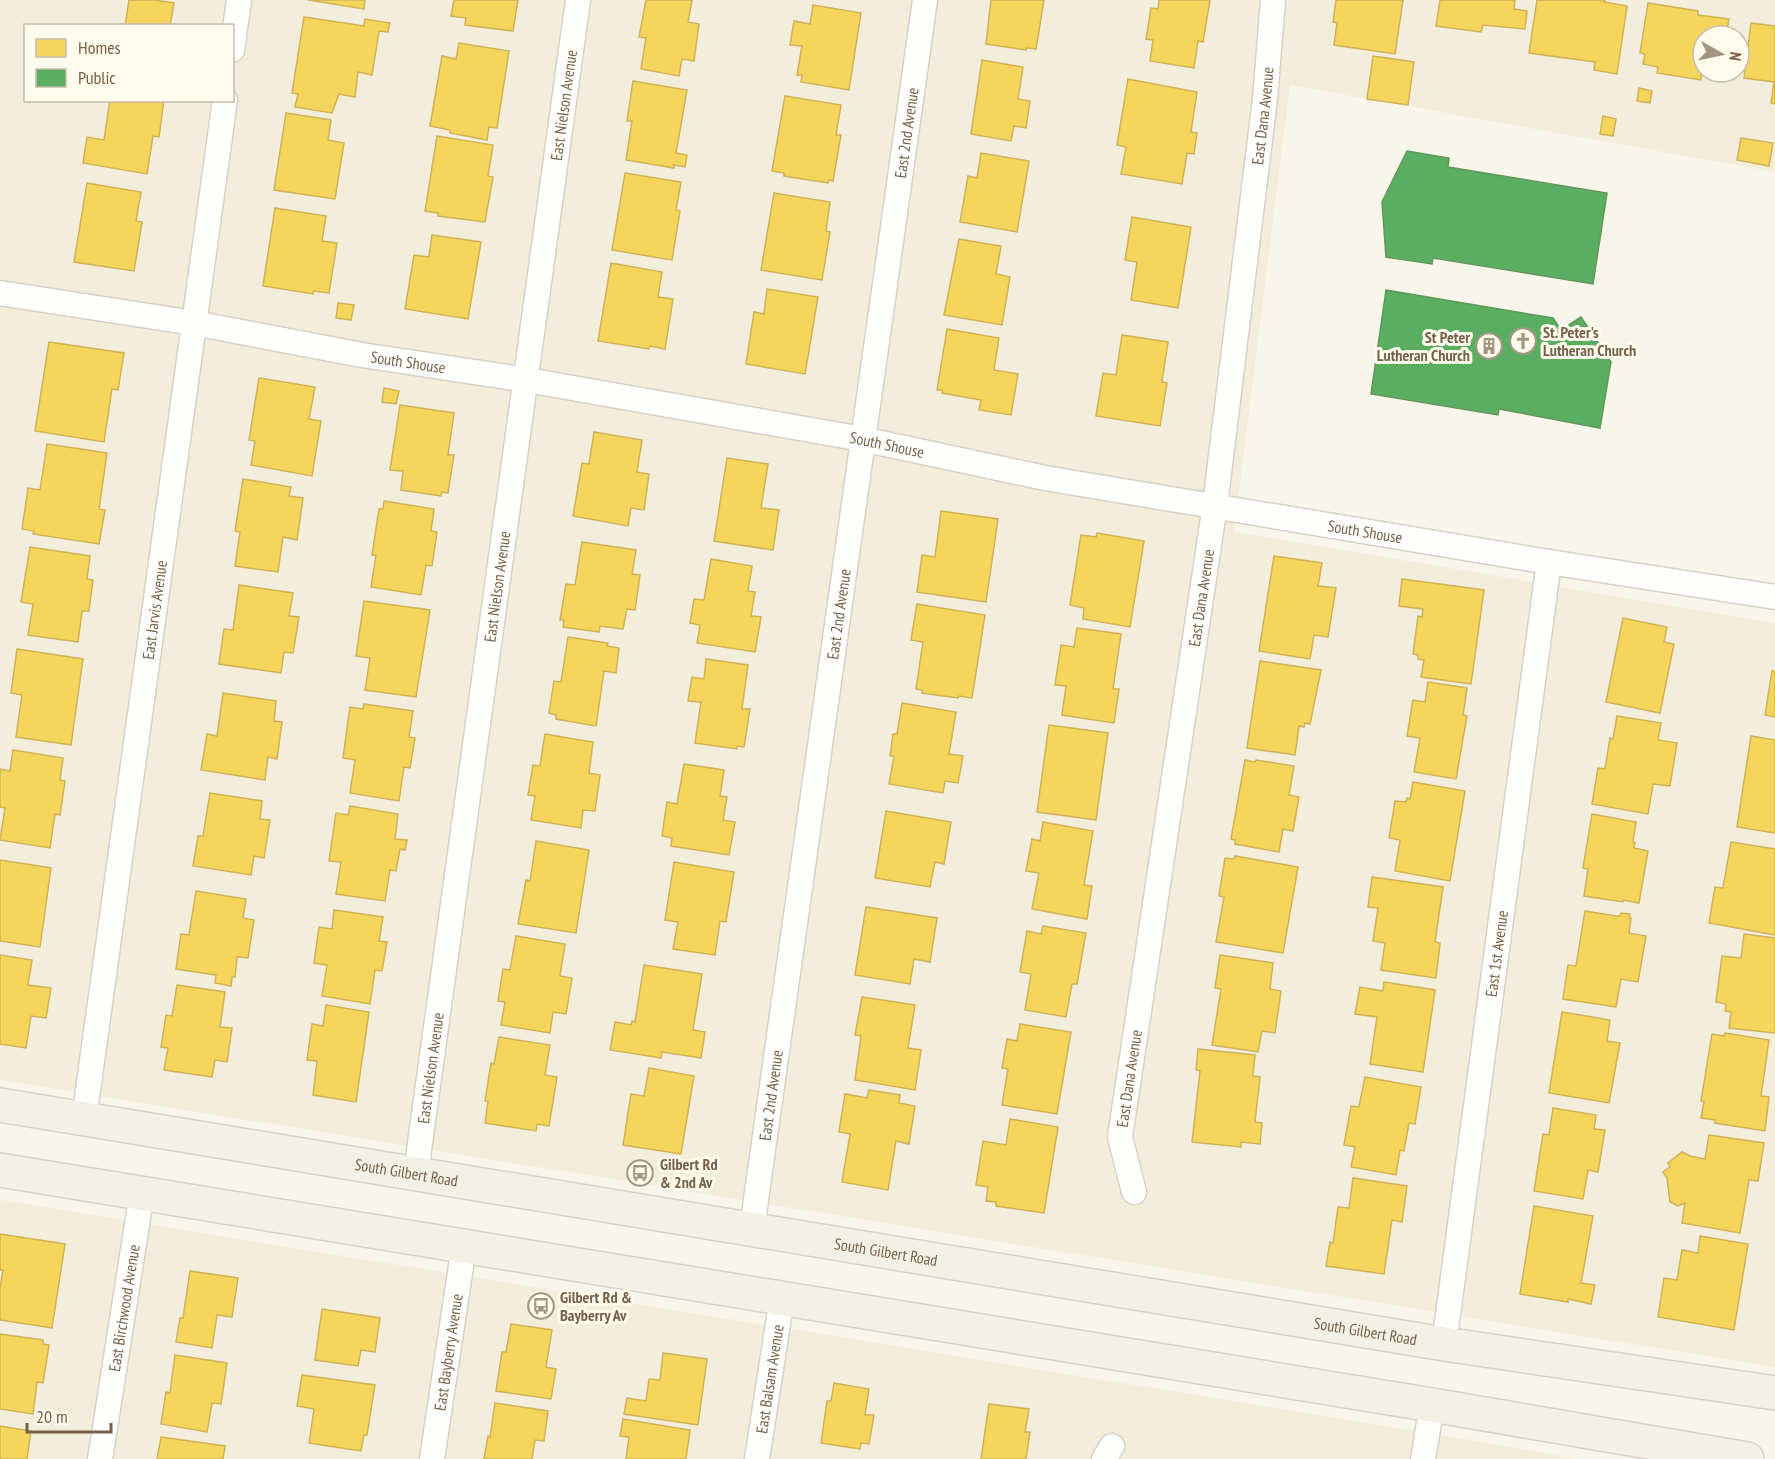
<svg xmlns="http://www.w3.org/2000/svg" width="1775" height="1459" viewBox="0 0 1775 1459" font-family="'PT Sans Narrow',sans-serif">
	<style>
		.residential { fill: #f3eddb; fill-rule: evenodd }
		.homes { fill: #f6d55c; stroke: #d0b257; stroke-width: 1.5 }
		.public { fill: #5aae61; stroke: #63975a; stroke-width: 1.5 }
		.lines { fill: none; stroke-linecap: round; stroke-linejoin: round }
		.minor-casing { stroke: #d7d2c9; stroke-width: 27 }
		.primary-casing { stroke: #d9d2c9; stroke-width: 36 }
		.minor { stroke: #fefefc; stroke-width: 24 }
		.primary { stroke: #f3f0e5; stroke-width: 33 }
		.labels { text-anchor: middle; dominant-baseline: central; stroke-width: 6; stroke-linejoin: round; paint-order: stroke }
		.street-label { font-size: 16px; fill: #77614a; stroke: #fffbed }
		.poi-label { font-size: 16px; font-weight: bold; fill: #77614a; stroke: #fffbed; text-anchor: start }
	</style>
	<rect width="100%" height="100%" fill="#f8f5eb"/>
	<g class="residential">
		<path d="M0 0H1775V172L1290 85 1234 532 1775 623V1367L0 1080ZM26 26H232V100H26ZM1703 36H1739V72H1703Z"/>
		<polygon points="0,1200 1477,1441 1576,1459 0,1459"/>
	</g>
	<g class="homes">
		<polygon points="129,0 154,0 174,3 170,26 125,26"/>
		<polygon points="308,0 365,0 364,9"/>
		<polygon points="454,0 518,0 513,31 465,25 466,18 451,16"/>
		<polygon points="646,0 692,0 688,22 699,24 694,61 682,59 679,76 641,69 646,38 639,37"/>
		<polygon points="991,0 1044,0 1036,49 1026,48 1026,50 986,44"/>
		<polygon points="1159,0 1210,0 1203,42 1198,41 1194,68 1150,61 1153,40 1146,39 1151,8 1158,9"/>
		<polygon points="1336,0 1403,0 1395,54 1334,45 1337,23 1333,22"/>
		<polygon points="1440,0 1515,0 1514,9 1527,11 1525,29 1483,25 1481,32 1436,26"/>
		<polygon points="1537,0 1605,0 1604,2 1627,6 1617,74 1594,70 1595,62 1529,53"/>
		<polygon points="1648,3 1698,11 1698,15 1729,19 1726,36 1703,36 1701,80 1657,73 1658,67 1643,64 1645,54 1640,53"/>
		<polygon points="813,5 861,13 849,90 801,82 802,75 797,75 802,46 790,45 794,21 810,24"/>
		<polygon points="304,17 364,26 365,19 390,23 388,32 379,31 372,75 358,72 355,97 339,94 332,113 295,107 298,94 292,93"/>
		<polygon points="1751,23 1775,26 1775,104 1771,103 1774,82 1744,78"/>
		<polygon points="459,43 509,51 497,128 489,127 487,140 450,133 450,130 430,126 442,56 456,59"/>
		<polygon points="1373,56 1414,62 1408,105 1367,99"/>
		<polygon points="982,60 1023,67 1018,99 1030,101 1026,128 1014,126 1011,141 971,134"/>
		<polygon points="1128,79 1197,92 1191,132 1197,133 1194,154 1187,153 1182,184 1121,174 1126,147 1117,145"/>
		<polygon points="633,81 687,90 676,153 687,155 685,167 674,165 674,168 626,160 632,121 627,121"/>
		<polygon points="1639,88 1652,91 1650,103 1637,101"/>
		<polygon points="785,96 841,105 836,135 841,135 833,181 829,180 828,183 784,176 784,173 772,171"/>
		<polygon points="110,100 164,100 159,137 153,136 147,174 83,163 87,137 104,140"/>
		<polygon points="286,113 331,120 328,140 344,143 335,199 274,190"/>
		<polygon points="1603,116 1616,119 1613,136 1600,134"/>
		<polygon points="437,136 493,145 488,176 493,177 485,222 438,216 438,213 425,211"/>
		<polygon points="1741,138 1773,143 1769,166 1737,160"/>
		<polygon points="981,153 1029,161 1017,232 960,222 968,176 977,178"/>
		<polygon points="625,173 681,182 676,210 680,211 672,260 612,250"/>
		<polygon points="87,183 141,192 136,221 142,222 134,271 74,262"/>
		<polygon points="774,193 830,202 826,231 830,232 822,280 761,270"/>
		<polygon points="275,208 326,216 322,241 337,243 329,293 314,291 313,294 263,286"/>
		<polygon points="1132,217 1191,227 1178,308 1131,300 1137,262 1125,260"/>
		<polygon points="432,235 481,242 468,319 405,309 414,255 429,257"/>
		<polygon points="959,239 1001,246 996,274 1010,277 1002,325 944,315"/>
		<polygon points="611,263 662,272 658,297 673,299 665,349 650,346 649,349 598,341"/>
		<polygon points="767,289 818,297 805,374 746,364 754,312 764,314"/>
		<polygon points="338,303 354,305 351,320 336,318"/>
		<polygon points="947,329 999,338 994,370 1018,374 1011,415 979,410 981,400 942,393 942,390 937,390"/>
		<polygon points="1122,335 1168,342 1162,382 1167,383 1160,426 1096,416 1103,373 1116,375"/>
		<polygon points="49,342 124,353 118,390 112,389 104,442 35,431"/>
		<polygon points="259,378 315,387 309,419 321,421 312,476 251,465 255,441 249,440"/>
		<polygon points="384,388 399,391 396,404 382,402"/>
		<polygon points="400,405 454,413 448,455 454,455 448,493 442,492 441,496 401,490 403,471 390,470"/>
		<polygon points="594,432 642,440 637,472 649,474 644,510 631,508 628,526 573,516 582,463 589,464"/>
		<polygon points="47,444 107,453 99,509 105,510 99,544 33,534 34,531 22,529 28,488 40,490"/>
		<polygon points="727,458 768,464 761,508 779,510 773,550 714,541"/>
		<polygon points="243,479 291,487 289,496 303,498 297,540 283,537 278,572 235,566 240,532 235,531"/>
		<polygon points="384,501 434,509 431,531 437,532 432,566 426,565 421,595 371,587 376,555 372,555 379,509 383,509"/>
		<polygon points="941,511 998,519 986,602 917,592 922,555 935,557"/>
		<polygon points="1097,533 1144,541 1130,627 1083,619 1084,608 1070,605 1081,535 1096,537"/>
		<polygon points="582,542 636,550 632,574 640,575 635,610 627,609 623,629 600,626 599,632 563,627 564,620 560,620 566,584 575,585"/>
		<polygon points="30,547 90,556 87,579 93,580 89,611 82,611 78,642 28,635 33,604 21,602"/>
		<polygon points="1274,556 1322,563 1318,586 1336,588 1328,637 1314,635 1310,659 1259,651"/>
		<polygon points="711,559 752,566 748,591 755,592 751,616 761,617 755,652 697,643 700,625 690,623 694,599 704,600"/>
		<polygon points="1402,579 1484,590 1471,684 1421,677 1424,660 1418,659 1418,655 1413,654 1418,616 1422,617 1423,609 1399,606"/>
		<polygon points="239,585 293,593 289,616 299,617 293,653 284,652 281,673 219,664 224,629 233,630"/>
		<polygon points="364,601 430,610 416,697 365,690 370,658 356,656"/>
		<polygon points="917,604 985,615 972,698 959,696 958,698 922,693 922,690 916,689 923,642 911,640"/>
		<polygon points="1623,618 1667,627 1664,642 1674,644 1660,713 1606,702"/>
		<polygon points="1077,628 1121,634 1113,689 1119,689 1114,723 1062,715 1066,686 1055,685 1061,645 1074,647"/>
		<polygon points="568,637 608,643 607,646 619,648 616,673 604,671 596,726 556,719 556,715 549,713 554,681 561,682"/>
		<polygon points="17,649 83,659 71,745 16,737 22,695 11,693"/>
		<polygon points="706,659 748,665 742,709 750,709 744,747 737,746 737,749 695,743 701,702 688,701 692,677 704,679"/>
		<polygon points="1260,661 1321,670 1310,724 1305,723 1304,727 1299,726 1295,755 1247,748"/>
		<polygon points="1772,671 1775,671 1775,717 1765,715"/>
		<polygon points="1428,682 1467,688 1463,715 1467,716 1456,779 1414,772 1420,738 1407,736 1413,700 1425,702"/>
		<polygon points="223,693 276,701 274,721 282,722 277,759 268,757 265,780 201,770 207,734 217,736"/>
		<polygon points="902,703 956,712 949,754 963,756 958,783 945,781 943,793 889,784 894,756 890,756 893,734 897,734"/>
		<polygon points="364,704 413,711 409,737 415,738 410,768 404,767 399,801 350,793 355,760 343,758 350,707 363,709"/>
		<polygon points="1617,716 1661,723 1658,740 1677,743 1670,786 1653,784 1648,814 1592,804 1598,768 1605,769 1610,738 1613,739"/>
		<polygon points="1049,725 1108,733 1096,820 1037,812"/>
		<polygon points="545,734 593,742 589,773 600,775 595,811 583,810 581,828 531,820 535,796 528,795 533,765 540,766"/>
		<polygon points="1751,736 1775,740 1775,833 1737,827"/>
		<polygon points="13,750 63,758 60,780 65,781 60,815 55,814 50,848 0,840 5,808 0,807 0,769 10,771"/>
		<polygon points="1245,760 1255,762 1256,760 1294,766 1289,795 1299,797 1293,831 1283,829 1279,852 1235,844 1235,840 1231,839"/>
		<polygon points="684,764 724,770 720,796 727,797 723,820 735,822 729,855 671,846 672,838 662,836 667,802 677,804"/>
		<polygon points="1413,782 1465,791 1450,881 1395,871 1400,840 1389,838 1395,801 1406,802 1407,798 1410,799"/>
		<polygon points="210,793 262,801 260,819 270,820 264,858 254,856 251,875 193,866 198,836 203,836"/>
		<polygon points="350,806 398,814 395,839 407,840 405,850 400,849 396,871 390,870 385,901 336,894 341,862 329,861 336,813 348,815"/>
		<polygon points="886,811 951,822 944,864 935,862 930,887 875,878"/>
		<polygon points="1592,814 1636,822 1633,842 1635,843 1634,848 1648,851 1639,903 1623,900 1623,902 1584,896 1588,869 1583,868"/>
		<polygon points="1043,822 1093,831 1084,885 1092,886 1087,919 1032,909 1039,873 1026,871 1032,839 1040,841"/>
		<polygon points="536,841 589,850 576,933 518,924 526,880 530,881"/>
		<polygon points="1731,842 1775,849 1775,935 1709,923 1715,887 1723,888"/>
		<polygon points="1235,856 1298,867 1283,953 1216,942 1224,897 1219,896 1225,858 1234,859"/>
		<polygon points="0,860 51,868 40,947 0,941"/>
		<polygon points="674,862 734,872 726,922 720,921 715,955 673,949 678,922 665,920"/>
		<polygon points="1372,877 1443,887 1435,942 1440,943 1436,978 1381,970 1385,943 1373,941 1378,908 1368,907"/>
		<polygon points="196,891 246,899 243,918 254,920 248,958 237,957 235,977 232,977 231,986 215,983 216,975 176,969 181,934 189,935"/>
		<polygon points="866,907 937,918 930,962 914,959 910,984 855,975"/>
		<polygon points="334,910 383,917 379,941 387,942 382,971 375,970 370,1004 322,996 327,965 314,963 319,927 332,929"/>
		<polygon points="1585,911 1616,916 1620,916 1621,913 1630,914 1629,918 1631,918 1629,933 1646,936 1638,982 1621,979 1616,1007 1563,999 1568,965 1576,966"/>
		<polygon points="1043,926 1086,933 1077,984 1072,984 1066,1017 1025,1010 1031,974 1020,972 1027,931 1041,934"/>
		<polygon points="1744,934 1775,938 1775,1033 1729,1028 1731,1012 1725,1011 1726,1004 1716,1002 1722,956 1741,958"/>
		<polygon points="516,936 565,944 560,976 572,978 566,1014 553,1012 550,1033 501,1025 505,1002 498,1001 503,969 510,970"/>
		<polygon points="0,955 32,960 28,985 51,988 46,1018 31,1016 26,1048 0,1044"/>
		<polygon points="1220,955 1273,963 1270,989 1281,991 1275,1033 1262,1031 1258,1052 1212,1045 1221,989 1215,988"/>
		<polygon points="644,965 702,974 693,1030 705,1032 701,1058 662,1052 661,1058 610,1050 615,1022 631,1025 632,1021 635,1022"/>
		<polygon points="1384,982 1435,990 1423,1072 1370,1064 1377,1017 1355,1014 1360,987 1383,991"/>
		<polygon points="177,985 225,992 220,1027 232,1028 227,1062 215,1060 212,1077 164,1070 168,1048 161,1047 166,1015 172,1016"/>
		<polygon points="862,997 915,1005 908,1048 921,1050 915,1090 855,1080 861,1036 855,1035"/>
		<polygon points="326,1005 369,1012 356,1102 313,1095 317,1061 307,1060 312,1024 323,1026"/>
		<polygon points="1562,1012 1610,1020 1607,1041 1620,1043 1609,1103 1549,1093"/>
		<polygon points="1020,1024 1071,1032 1057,1114 1002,1105 1008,1069 1002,1068 1007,1039 1017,1041"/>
		<polygon points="1725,1033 1769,1040 1761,1096 1769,1097 1765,1131 1715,1123 1715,1120 1701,1118 1704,1102 1701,1101 1712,1034 1724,1036"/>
		<polygon points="499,1037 550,1045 545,1075 557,1077 549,1126 537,1124 536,1131 485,1123 488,1101 485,1101 491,1063 494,1064"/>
		<polygon points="1198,1049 1255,1055 1253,1076 1260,1077 1255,1122 1262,1123 1260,1144 1241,1142 1241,1147 1192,1142 1200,1071 1196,1070"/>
		<polygon points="649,1068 694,1076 681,1154 623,1145 631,1094 644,1096"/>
		<polygon points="1365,1077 1421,1087 1415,1124 1409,1123 1404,1151 1400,1150 1396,1175 1351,1167 1355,1147 1344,1145 1351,1106 1359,1107"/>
		<polygon points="869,1090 900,1095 899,1103 915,1106 909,1144 896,1141 888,1190 842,1182 850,1134 839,1132 845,1094 867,1098"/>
		<polygon points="1553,1108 1596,1115 1594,1129 1605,1130 1598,1172 1588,1170 1583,1199 1534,1191 1543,1134 1549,1135"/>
		<polygon points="1010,1119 1058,1127 1044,1213 996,1206 996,1202 986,1201 988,1187 976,1185 983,1141 1006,1145"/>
		<polygon points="1709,1135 1764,1143 1758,1181 1749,1180 1740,1233 1682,1223 1685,1203 1678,1206 1670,1202 1667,1178 1663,1172 1670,1167 1668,1163 1682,1152 1690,1156 1705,1159"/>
		<polygon points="1353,1178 1407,1186 1402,1222 1392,1220 1384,1274 1326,1266 1330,1242 1333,1243 1338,1207 1349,1208"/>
		<polygon points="1534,1206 1593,1216 1581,1283 1595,1285 1591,1304 1568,1299 1568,1302 1520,1294"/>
		<polygon points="0,1234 65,1244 52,1328 0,1320 0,1288 3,1270 0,1270"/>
		<polygon points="1700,1236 1748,1244 1734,1330 1658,1317 1664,1278 1677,1280 1682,1250 1698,1253"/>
		<polygon points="190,1271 238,1278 232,1317 217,1315 212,1348 176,1342 180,1318 183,1318"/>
		<polygon points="322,1309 380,1318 375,1352 361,1350 358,1366 315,1360"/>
		<polygon points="511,1324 552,1330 546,1367 556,1369 551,1399 496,1391 502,1352 506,1352"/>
		<polygon points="0,1334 43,1340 43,1344 49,1345 43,1383 37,1382 33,1414 0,1409"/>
		<polygon points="663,1353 707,1359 698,1425 624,1414 627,1398 646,1401 649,1379 660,1380"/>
		<polygon points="175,1355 227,1363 221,1404 212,1403 207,1432 161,1424 166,1392 170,1393"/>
		<polygon points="302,1375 375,1385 367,1435 364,1435 361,1451 309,1443 314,1409 297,1406"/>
		<polygon points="834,1383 869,1389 865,1415 874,1415 869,1444 861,1443 860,1449 821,1443 827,1401 831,1401"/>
		<polygon points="495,1403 548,1411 544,1441 535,1440 532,1459 484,1459 488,1436 490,1437"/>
		<polygon points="989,1404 1029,1409 1025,1432 1030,1432 1026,1459 981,1459"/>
		<polygon points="623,1419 690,1430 686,1459 626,1459 629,1437 620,1436"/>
		<polygon points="0,1426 31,1431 27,1459 0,1459"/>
		<polygon points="161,1437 225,1446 223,1459 157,1459"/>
	</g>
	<g class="public">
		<polygon points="1407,151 1449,158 1448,167 1607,193 1593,284 1433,258 1432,264 1386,257 1382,202"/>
		<polygon points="1386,290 1553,318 1561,330 1581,317 1611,362 1600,428 1499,409 1498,415 1371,394"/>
	</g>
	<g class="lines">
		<g class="minor-casing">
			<g id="minor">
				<polyline points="232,50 239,0"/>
				<path id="s1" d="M0 293 194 323 362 355 527 380 862 439 1045 478 1549 562 1775 597"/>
				<path id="s2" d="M84 1119 225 100"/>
				<path id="s3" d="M416 1172 578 0"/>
				<path id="s4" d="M1134 1192 1120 1137 1215 505 1265 99 1273 0"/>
				<path id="s5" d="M752 1228 925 0"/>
				<path id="s6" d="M1444 1344 1549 562"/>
				<path id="s7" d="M100 1459 142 1193"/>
				<path id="s8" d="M432 1459 464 1246"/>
				<path id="s9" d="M757 1459 782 1298"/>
				<polyline points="1104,1459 1112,1446"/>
				<polyline points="1423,1459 1432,1405"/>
			</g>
		</g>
		<g class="primary-casing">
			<g id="primary">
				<path id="s10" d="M0 1105 1444 1344 1775 1393"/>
				<polyline points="0,1170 1432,1405 1747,1459"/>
			</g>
		</g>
		<use href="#minor" class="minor"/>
		<use href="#primary" class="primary"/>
	</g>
	<defs>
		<g id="church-ring" transform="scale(1.35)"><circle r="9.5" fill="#fffbed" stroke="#a49582" stroke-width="1.5"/><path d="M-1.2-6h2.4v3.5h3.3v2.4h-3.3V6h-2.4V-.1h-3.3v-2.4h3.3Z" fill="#a49582"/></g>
		<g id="building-ring" transform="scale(1.35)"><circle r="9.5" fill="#fffbed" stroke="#a49582" stroke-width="1.5"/><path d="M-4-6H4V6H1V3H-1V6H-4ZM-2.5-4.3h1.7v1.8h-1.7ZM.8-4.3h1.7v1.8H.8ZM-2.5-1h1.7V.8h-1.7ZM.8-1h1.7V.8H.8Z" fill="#a49582"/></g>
		<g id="bus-ring" transform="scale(1.35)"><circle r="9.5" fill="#fffbed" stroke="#a49582" stroke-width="1.5"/><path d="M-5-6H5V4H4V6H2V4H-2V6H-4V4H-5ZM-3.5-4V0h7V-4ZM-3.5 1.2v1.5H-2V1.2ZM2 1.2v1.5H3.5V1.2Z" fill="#a49582"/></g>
	</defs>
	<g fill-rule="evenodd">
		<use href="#church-ring" x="1523" y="341"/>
		<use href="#building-ring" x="1489" y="346"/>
		<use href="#bus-ring" x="640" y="1173"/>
		<use href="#bus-ring" x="541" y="1306"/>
	</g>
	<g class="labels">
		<g class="street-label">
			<text stroke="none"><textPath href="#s3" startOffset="1077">East Nielson Avenue</textPath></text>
			<text stroke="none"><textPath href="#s4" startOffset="1088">East Dana Avenue</textPath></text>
			<text stroke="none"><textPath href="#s5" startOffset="1106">East 2nd Avenue</textPath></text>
			<text stroke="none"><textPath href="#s1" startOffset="414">South Shouse</textPath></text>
			<text stroke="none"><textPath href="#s1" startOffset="900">South Shouse</textPath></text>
			<text stroke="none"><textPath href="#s1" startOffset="1386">South Shouse</textPath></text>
			<text stroke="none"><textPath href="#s3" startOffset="591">East Nielson Avenue</textPath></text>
			<text stroke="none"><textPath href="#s4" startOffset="602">East Dana Avenue</textPath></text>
			<text stroke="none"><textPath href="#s2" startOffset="514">East Jarvis Avenue</textPath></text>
			<text stroke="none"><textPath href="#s5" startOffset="620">East 2nd Avenue</textPath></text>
			<text stroke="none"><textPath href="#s6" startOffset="394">East 1st Avenue</textPath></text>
			<text stroke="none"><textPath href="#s3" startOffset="105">East Nielson Avenue</textPath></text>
			<text stroke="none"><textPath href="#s4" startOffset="116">East Dana Avenue</textPath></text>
			<text stroke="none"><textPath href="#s5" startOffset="134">East 2nd Avenue</textPath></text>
			<text stroke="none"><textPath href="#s10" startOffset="412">South Gilbert Road</textPath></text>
			<text stroke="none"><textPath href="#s10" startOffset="898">South Gilbert Road</textPath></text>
			<text stroke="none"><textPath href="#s7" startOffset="153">East Birchwood Avenue</textPath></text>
			<text stroke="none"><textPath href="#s10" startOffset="1384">South Gilbert Road</textPath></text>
			<text stroke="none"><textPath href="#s8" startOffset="108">East Bayberry Avenue</textPath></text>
			<text stroke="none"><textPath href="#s9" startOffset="81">East Balsam Avenue</textPath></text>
		</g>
		<g class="poi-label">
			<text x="1543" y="332">St. Peter's<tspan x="1543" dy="18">Lutheran Church</tspan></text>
			<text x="1470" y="337" text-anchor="end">St Peter<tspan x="1470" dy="18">Lutheran Church</tspan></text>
			<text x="660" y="1164">Gilbert Rd<tspan x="660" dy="18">&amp; 2nd Av</tspan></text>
			<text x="560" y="1297">Gilbert Rd &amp;<tspan x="560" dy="18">Bayberry Av</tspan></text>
		</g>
	</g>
	<rect x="24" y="24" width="210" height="78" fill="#fffbed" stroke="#c9bdac" stroke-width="1.5"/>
	<rect x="36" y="39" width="30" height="18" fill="#f6d55c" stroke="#c9bdac" stroke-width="1.5"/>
	<text x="78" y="54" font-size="18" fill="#77614a">Homes</text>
	<rect x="36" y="69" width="30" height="18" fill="#5aae61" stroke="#c9bdac" stroke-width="1.5"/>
	<text x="78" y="84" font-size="18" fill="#77614a">Public</text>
	<g transform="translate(1721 54) rotate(99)"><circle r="28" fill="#fffbed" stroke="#c9bdac" stroke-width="1.5"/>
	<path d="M0-4.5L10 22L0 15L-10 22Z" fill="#a49582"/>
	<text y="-9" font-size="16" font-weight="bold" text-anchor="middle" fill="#77614a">N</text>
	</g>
	<path d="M27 1423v9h84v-9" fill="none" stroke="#77614a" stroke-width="3"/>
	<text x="36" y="1423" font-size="18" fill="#77614a" stroke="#fffbed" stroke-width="4.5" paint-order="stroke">20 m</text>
</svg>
